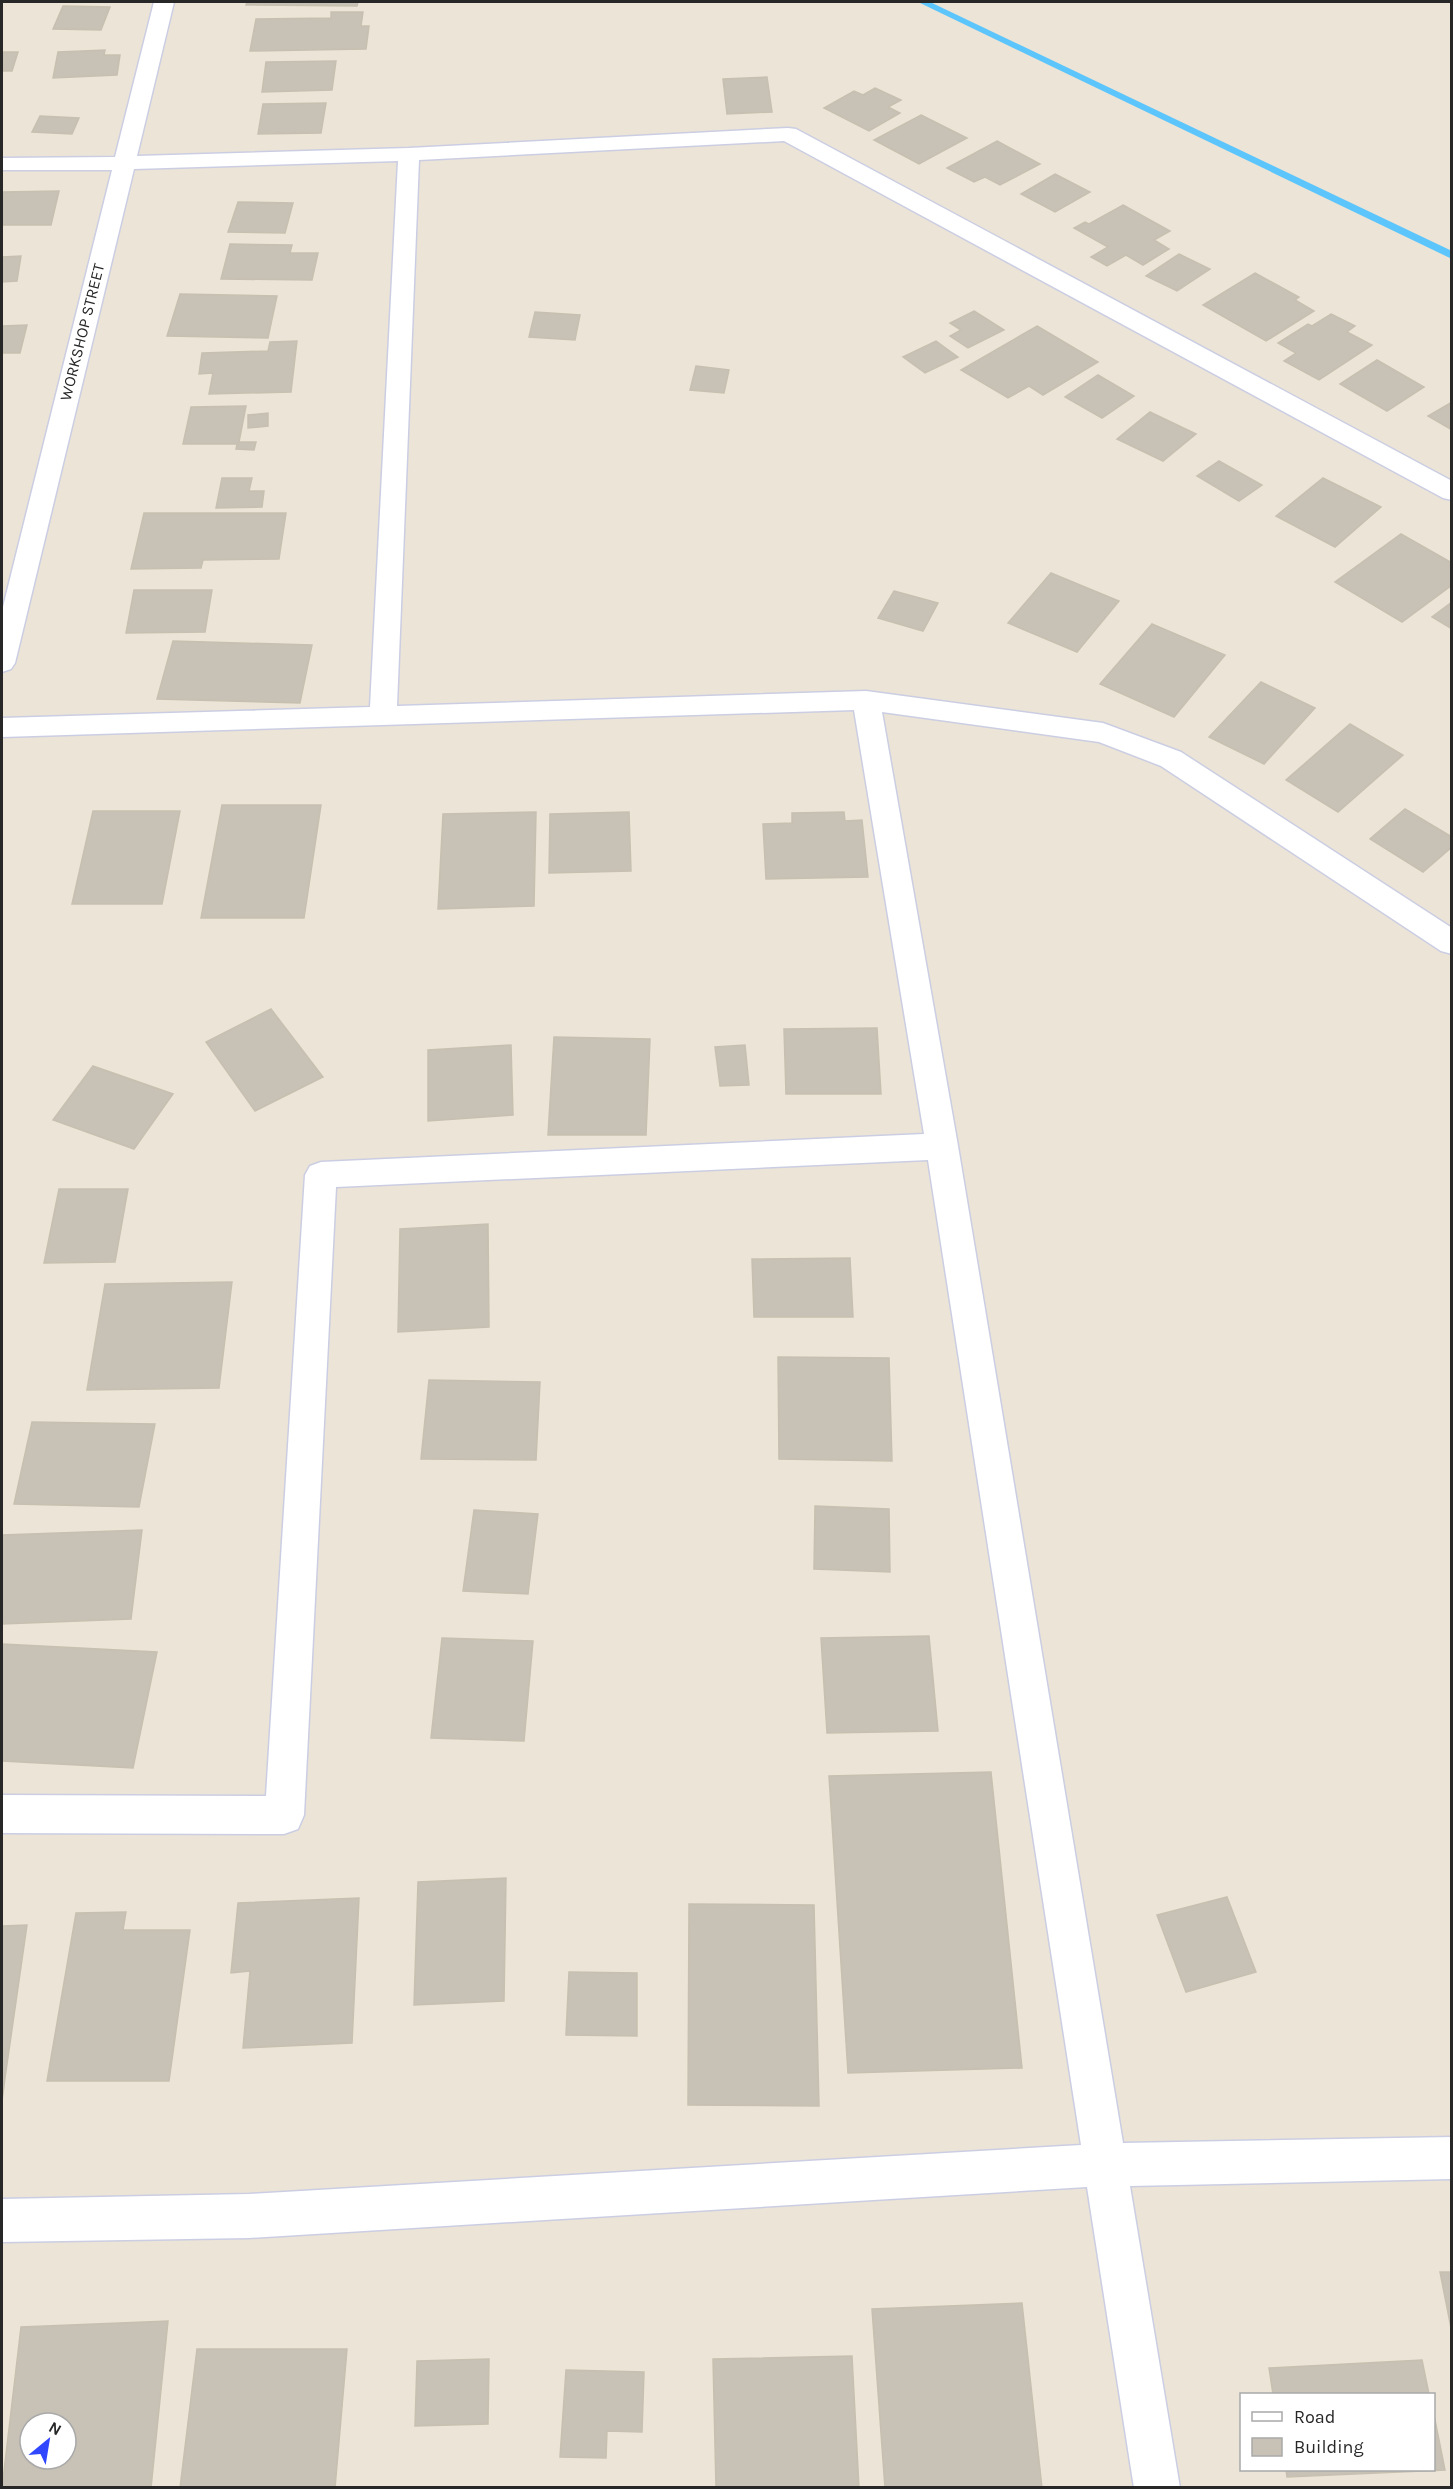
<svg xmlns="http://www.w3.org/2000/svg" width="1453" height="2489" viewBox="0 0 1453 2489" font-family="Karla,sans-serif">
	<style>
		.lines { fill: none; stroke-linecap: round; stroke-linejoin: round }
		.stream { fill: #5cc5fb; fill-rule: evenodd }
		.building { fill: #c7c1b6; stroke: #c7c0b0; stroke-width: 1.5; fill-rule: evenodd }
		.street-casing { stroke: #cbcee3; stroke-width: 3 }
		.street { fill: #fff; fill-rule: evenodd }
		.labels { text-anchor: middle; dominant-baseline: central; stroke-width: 4.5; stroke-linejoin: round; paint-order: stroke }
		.far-street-label { font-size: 16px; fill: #272727; stroke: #fff }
	</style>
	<rect width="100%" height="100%" fill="#ece4d6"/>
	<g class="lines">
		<polygon class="stream" points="918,2 930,2 1452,251 1452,259"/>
	</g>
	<g class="building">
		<polygon points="247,2 358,2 357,6 246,5"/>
		<polygon points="63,6 110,7 101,30 53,29"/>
		<polygon points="331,12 363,12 361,26 369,26 366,49 250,51 256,19 331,18"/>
		<polygon points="105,50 104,55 120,55 117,75 53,78 58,52"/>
		<polygon points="2,52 18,52 12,71 2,71"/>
		<polygon points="336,61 332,90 262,92 266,62"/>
		<polygon points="767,77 772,112 727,114 723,79"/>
		<polygon points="875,88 901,100 888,107 900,113 869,131 824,108 854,91 863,95"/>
		<polygon points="326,103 321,133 258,134 263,104"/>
		<polygon points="921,115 967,138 919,164 874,140"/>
		<polygon points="40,116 79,118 72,134 32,132"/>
		<polygon points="997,141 1040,164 1000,185 985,177 974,182 947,168"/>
		<polygon points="1055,174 1090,192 1055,212 1021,194"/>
		<polygon points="59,191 51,225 2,225 2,192"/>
		<polygon points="238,202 293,203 285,233 228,232"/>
		<polygon points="1123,205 1170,231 1154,240 1169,249 1143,265 1126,255 1107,266 1091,257 1108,247 1074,228 1085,222 1089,224"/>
		<polygon points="230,244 292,245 290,253 318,253 312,280 221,279"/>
		<polygon points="1179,254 1210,269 1177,291 1146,276"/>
		<polygon points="21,256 17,281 2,282 2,257"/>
		<polygon points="1255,273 1299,297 1295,300 1314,311 1266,341 1203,305"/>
		<polygon points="180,294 277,296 268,338 167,336"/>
		<polygon points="974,311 1004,330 968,348 950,336 961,330 950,323"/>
		<polygon points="535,312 580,315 575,340 529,337"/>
		<polygon points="1331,314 1355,326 1347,332 1372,345 1319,380 1284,361 1296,353 1278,343 1308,324 1312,326"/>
		<polygon points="27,325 20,353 2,353 2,326"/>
		<polygon points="1037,326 1098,362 1043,395 1029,386 1008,398 961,370"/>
		<polygon points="297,341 291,392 209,394 213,373 199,374 202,353 268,351 270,342"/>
		<polygon points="936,341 958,357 925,373 903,357"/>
		<polygon points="1377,360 1424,387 1387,411 1340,384"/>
		<polygon points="696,366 729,370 724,393 690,390"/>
		<polygon points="1098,375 1134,396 1102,418 1065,397"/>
		<polygon points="1452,402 1452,430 1428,416"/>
		<polygon points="246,406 239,442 256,442 254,450 236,449 237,444 183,444 191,407"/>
		<polygon points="1150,412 1196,434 1163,461 1117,439"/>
		<polygon points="268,413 268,426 248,428 248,415"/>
		<polygon points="1219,461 1262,485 1239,501 1197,476"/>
		<polygon points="222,478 252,478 249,491 264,491 262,507 216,508"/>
		<polygon points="1323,478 1381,507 1335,547 1276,516"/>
		<polygon points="144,513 286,513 279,559 203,560 201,568 131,569"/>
		<polygon points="1401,534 1452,563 1452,585 1402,622 1335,582"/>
		<polygon points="1051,573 1119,601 1077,652 1008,623"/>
		<polygon points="134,590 212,590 205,632 126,633"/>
		<polygon points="894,591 938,603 923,631 878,618"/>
		<polygon points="1452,602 1452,629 1432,617"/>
		<polygon points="1152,624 1225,655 1174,717 1100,684"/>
		<polygon points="173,641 312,645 300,703 157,699"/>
		<polygon points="1261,682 1315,708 1264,764 1209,737"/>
		<polygon points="1350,724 1403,755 1338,812 1286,780"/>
		<polygon points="222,805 321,805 304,918 201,918"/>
		<polygon points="1405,809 1452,837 1452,847 1423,872 1370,839"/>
		<polygon points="93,811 180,811 162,904 72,904"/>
		<polygon points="536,812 534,906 438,909 443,814"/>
		<polygon points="629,812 631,871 549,873 550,814"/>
		<polygon points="844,812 845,821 862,820 868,877 766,879 763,824 792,823 792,813"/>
		<polygon points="271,1009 323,1077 255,1111 206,1042"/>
		<polygon points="877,1028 881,1094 786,1094 784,1029"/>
		<polygon points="554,1037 650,1039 646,1135 548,1135"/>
		<polygon points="511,1045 513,1115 428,1121 428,1050"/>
		<polygon points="745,1045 749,1085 720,1086 715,1047"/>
		<polygon points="93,1066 173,1094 134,1149 53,1120"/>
		<polygon points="59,1189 128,1189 115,1262 44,1263"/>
		<polygon points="488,1224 489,1327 398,1332 400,1229"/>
		<polygon points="850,1258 853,1317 754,1317 752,1259"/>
		<polygon points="232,1282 219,1388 87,1390 105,1284"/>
		<polygon points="778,1357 889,1358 892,1461 779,1459"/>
		<polygon points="429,1380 540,1382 536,1460 421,1459"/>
		<polygon points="32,1422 155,1424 139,1507 14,1504"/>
		<polygon points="815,1506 889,1509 890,1572 814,1569"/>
		<polygon points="474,1510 538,1514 528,1594 463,1591"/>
		<polygon points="142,1530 131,1619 2,1624 2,1535"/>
		<polygon points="929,1636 938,1731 827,1733 821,1638"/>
		<polygon points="442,1638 533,1641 524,1741 431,1738"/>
		<polygon points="2,1644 157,1652 133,1768 2,1761"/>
		<polygon points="991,1772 1022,2068 848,2073 829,1776"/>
		<polygon points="506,1878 504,2001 414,2005 418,1882"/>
		<polygon points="1227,1897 1256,1972 1186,1992 1157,1915"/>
		<polygon points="359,1898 352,2043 243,2048 250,1971 231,1973 238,1903"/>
		<polygon points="689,1904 814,1905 819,2106 688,2105"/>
		<polygon points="126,1912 123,1930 190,1930 169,2081 47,2081 76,1913"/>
		<polygon points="27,1925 5,2078 2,2101 2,1926"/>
		<polygon points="569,1972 637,1973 637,2036 566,2035"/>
		<polygon points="1440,2272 1452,2272 1452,2333"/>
		<polygon points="1022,2303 1042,2488 885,2488 872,2309"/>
		<path d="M168 2321 151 2488H2L21 2327ZM30 2423H66V2459H30Z"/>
		<polygon points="197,2349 347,2349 335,2488 180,2488"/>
		<polygon points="852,2356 859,2488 716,2488 713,2359"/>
		<polygon points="489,2359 488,2424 415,2426 417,2361"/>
		<polygon points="1422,2360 1429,2394 1273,2394 1269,2368"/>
		<polygon points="566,2370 644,2372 642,2432 607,2431 606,2458 560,2457"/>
		<polygon points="1434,2415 1445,2470 1287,2477 1286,2470 1434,2470"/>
	</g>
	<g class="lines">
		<g class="street-casing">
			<polygon id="street" points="154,2 174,2 137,156 409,148 788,128 796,129 1452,481 1452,500 1443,498 784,141 419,160 397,706 866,691 1103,723 1181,752 1452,928 1452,954 1441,951 1161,766 1099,742 882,712 958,1146 1123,2143 1452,2137 1452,2179 1130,2186 1180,2488 1134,2488 1087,2187 249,2238 2,2242 2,2199 249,2194 1081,2145 928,1160 336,1187 304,1815 298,1829 284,1834 2,1833 2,1795 266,1796 305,1175 310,1166 321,1162 924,1134 854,710 2,737 2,718 370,707 398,161 134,169 15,663 11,669 2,672 2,611 112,170 2,170 2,158 115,157"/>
		</g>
		<use href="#street" class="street"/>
	</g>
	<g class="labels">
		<g class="far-street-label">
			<text transform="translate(82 332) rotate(-76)">WORKSHOP STREET</text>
		</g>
	</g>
	<rect width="1453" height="2489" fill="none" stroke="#272727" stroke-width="6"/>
	<rect x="1240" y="2393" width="195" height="78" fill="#ffffff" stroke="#a9a9a9" stroke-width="1.5"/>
	<rect x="1252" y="2412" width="30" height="9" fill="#ffffff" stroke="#a9a9a9" stroke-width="1.5"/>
	<text x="1294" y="2423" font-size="18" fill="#272727">Road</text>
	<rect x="1252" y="2438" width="30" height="18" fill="#c7c1b6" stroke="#a9a9a9" stroke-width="1.5"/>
	<text x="1294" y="2453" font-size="18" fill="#272727">Building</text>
	<g transform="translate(48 2441) rotate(30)"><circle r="28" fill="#ffffff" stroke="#a9a9a9" stroke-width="1.5"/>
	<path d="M0-4.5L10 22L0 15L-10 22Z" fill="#3047ff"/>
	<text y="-9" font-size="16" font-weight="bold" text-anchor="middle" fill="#272727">N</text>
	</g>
</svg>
